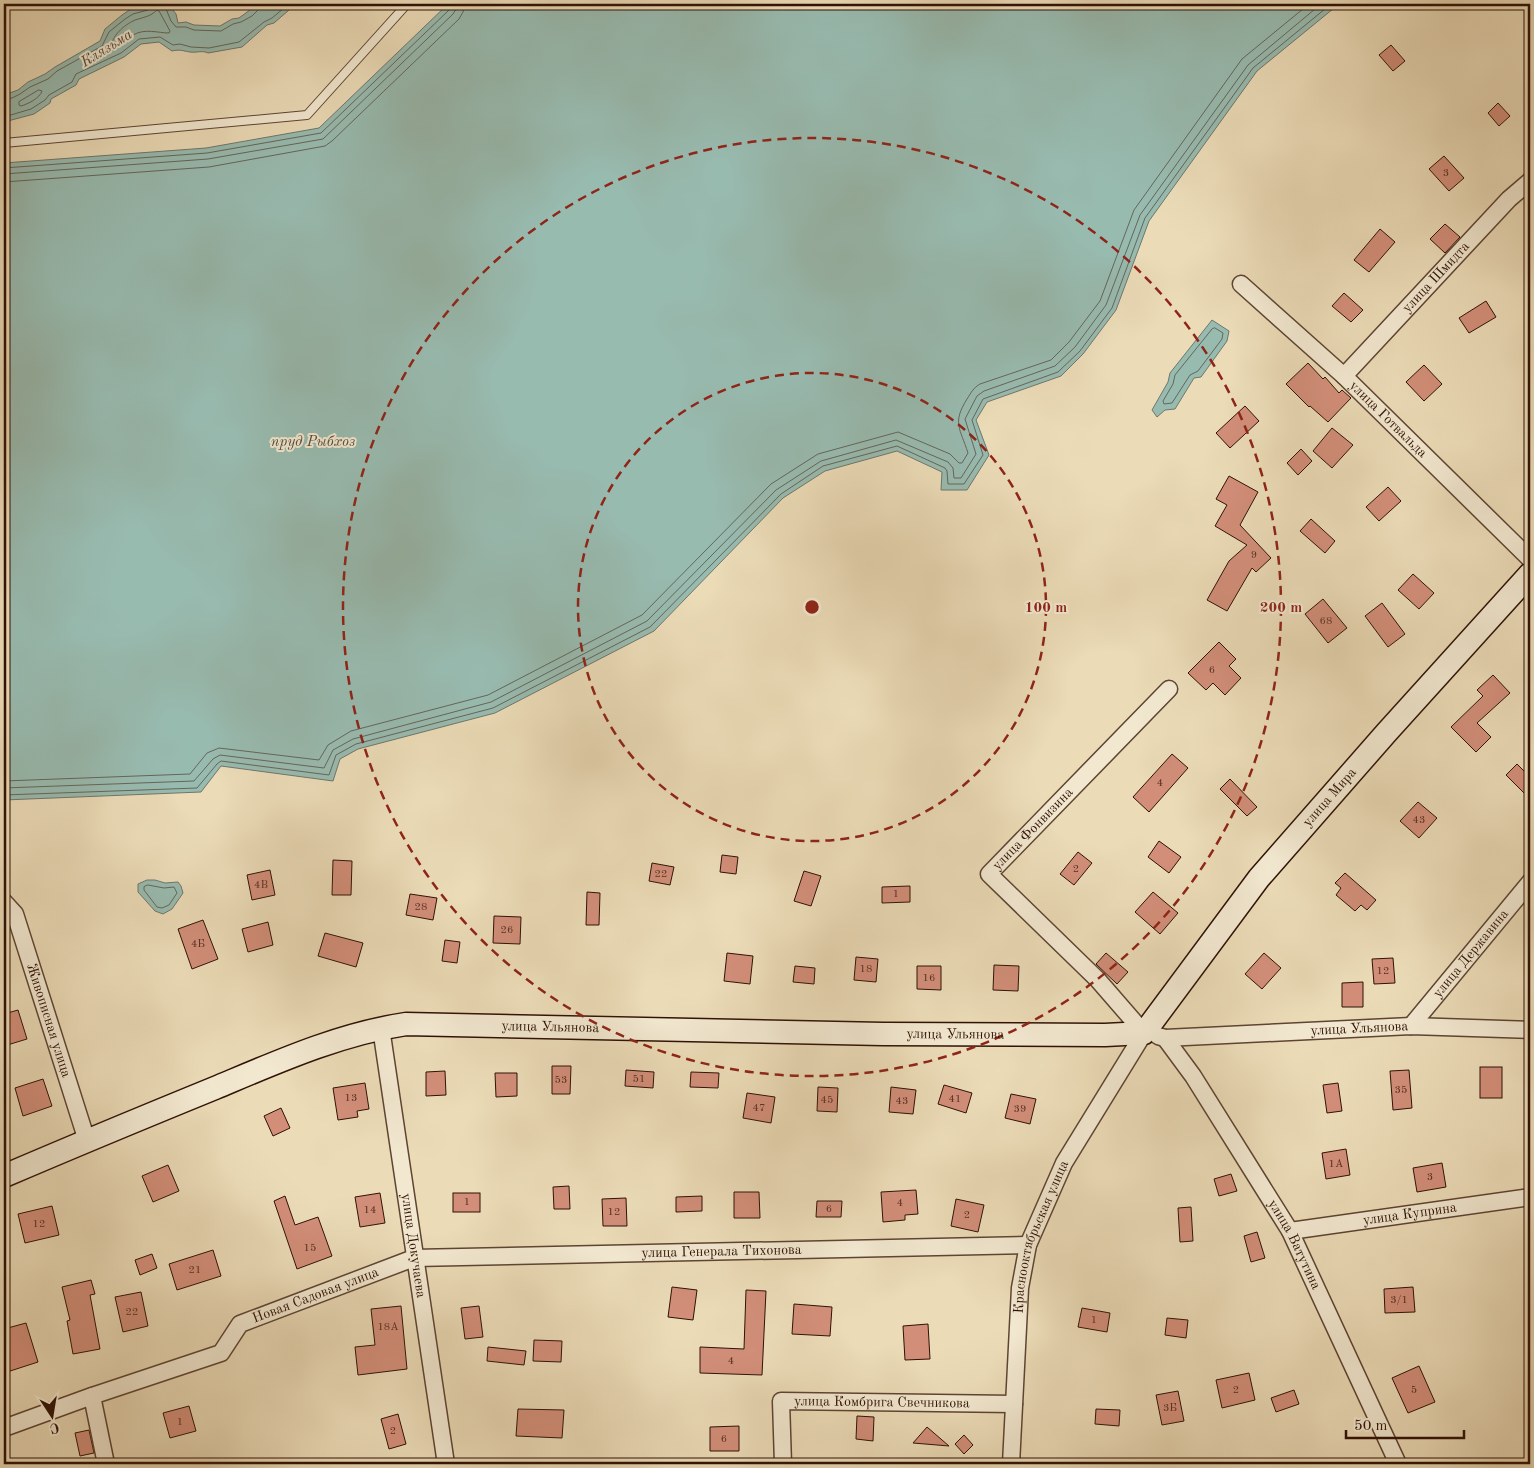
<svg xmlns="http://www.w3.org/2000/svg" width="1534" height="1468" viewBox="0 0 1534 1468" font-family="'Old Standard TT',serif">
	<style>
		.water { fill: #98bbb0; stroke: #6e776c }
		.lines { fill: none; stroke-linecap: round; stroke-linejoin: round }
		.shore { stroke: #64665a; stroke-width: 1 }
		.building { fill: #d28e79; stroke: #2f1105 }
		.lane-casing { stroke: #5e4432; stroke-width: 10 }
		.street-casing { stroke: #5e4432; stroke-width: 19 }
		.secondary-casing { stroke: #2f1105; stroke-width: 25 }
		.lane { stroke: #f2e8d0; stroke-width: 8 }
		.street { stroke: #f2e8d0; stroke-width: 16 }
		.secondary { stroke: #f2e8d0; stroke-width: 22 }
		.ring { fill: none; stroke: #8f2418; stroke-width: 2.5; stroke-dasharray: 9 6 }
		.labels { text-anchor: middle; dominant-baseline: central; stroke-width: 4; stroke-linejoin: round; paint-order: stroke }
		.number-label { font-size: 11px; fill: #583022 }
		.street-label { font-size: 14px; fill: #2f1105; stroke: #f2e8d0 }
		.water-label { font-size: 15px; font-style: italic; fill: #544c41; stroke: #f2e8d0 }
		.centre { fill: #8f2418; stroke: #f2e8d0; stroke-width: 2.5 }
		.ring-label { font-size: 15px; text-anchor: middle; font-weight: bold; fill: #8f2418; stroke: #f2e8d0; stroke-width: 4; stroke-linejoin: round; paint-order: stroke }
	</style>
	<rect width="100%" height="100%" fill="#ebdbb7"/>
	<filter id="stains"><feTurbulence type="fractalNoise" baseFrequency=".004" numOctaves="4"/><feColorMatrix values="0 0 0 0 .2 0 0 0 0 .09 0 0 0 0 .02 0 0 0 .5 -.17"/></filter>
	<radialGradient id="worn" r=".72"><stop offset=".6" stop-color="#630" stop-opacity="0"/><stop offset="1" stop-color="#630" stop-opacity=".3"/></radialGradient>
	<g class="water">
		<path d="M149 4H168L176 14 178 23 186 22 194 25 220 26 232 19 239 18 258 4H290L289 10 274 23 267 25 242 47 208 53C202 50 197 53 190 52 183 51 180 49 172 51L159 42 141 44 124 57 79 79 76 85 51 99 50 103 34 114 4 122V95L18 90 28 82 45 74 55 67 100 41 105 29 122 15 131 9 146 6Z"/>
		<polygon points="448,4 1339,4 1257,71 1149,221 1116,310 1083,354 1061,376 987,402 976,420 989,455 967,490 941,490 942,472 897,451 825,471 783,498 654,631 495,713 358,749 340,759 333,781 221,766 201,792 4,800 4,163 206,148 319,128"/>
		<polygon points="1212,320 1229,331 1227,341 1201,377 1194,378 1175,409 1165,410 1157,417 1152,410 1168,382 1170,373"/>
		<polygon points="147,880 155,880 165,883 178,882 181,886 183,893 172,909 163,914 155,911 138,892 138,884"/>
	</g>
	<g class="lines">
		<g class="shore">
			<polyline points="164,4 171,21 176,27 186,27 194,30 221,31 233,24 241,22 252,16 259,9 261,4"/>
			<path d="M157 10 159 11 170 31 169 33C158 33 145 28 133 35 126 40 121 46 113 50L111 49C111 36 124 25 135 20 144 17 150 17 157 10Z"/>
			<path d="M39 90 42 91C40 98 28 104 21 106L19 105V102Z"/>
			<polyline points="4,99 12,98 20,94 30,87 48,79 57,71 102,46 109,32 125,19 133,14 148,10 151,4"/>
			<polyline points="4,117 31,109 45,100 49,95 72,82 76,74 121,53 139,39 160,37 173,45 180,44 191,47 209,48 239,42 264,22 272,18 284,8 285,4"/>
			<polyline points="4,168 207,153 321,133 449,10 451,4"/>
			<polyline points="4,174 208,159 323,139 453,14 456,9 457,4"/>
			<polyline points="4,182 209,167 325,146 332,141 459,19 463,12 465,4"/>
			<polygon points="1215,328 1223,333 1222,339 1198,371 1190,375 1172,403 1164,404 1163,401 1173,384 1175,375 1212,329"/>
			<path d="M4 781 190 774 207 753 219 748 319 760 328 745 351 731 488 695 642 615 771 484 818 454 898 432 950 454 959 463H962L968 453C960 428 952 423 967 399 971 393 973 388 980 384L1051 360 1069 342 1100 301 1134 210 1242 59 1309 4"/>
			<polyline points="4,788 194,781 213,759 220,755 324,768 333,750 353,739 491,702 647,621 776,490 821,461 896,440 948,462 953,468 954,478 961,478 976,454 965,419 977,396 984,391 1055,366 1075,347 1106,305 1140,215 1248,65 1321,4"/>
			<polyline points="4,795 197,788 217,764 221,761 329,775 336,755 356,744 493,708 650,627 781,494 823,466 897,446 945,468 947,471 948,484 964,484 983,455 972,420 983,399 1058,372 1080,351 1112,308 1145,218 1253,68 1331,4"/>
			<polygon points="148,885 164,888 174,887 177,893 169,905 162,908 157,907 144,890 144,887"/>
		</g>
	</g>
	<g class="building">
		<polygon points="1391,45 1405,61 1393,71 1379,55"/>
		<polygon points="1498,103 1510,116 1499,126 1488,113"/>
		<polygon points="1444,156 1464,178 1449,191 1429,169"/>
		<polygon points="1445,224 1460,237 1445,253 1430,239"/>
		<polygon points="1380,229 1395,242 1369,272 1354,260"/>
		<polygon points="1344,293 1363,310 1351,322 1332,306"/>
		<polygon points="1486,301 1496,317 1469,333 1459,318"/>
		<polygon points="1308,363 1323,379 1325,377 1339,393 1342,390 1351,398 1328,422 1310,406 1309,407 1286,384"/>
		<polygon points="1424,365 1442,384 1424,401 1406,382"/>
		<polygon points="1245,406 1259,421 1230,448 1216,433"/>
		<polygon points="1332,428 1353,445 1332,468 1313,451"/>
		<polygon points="1301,449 1312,461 1298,475 1287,463"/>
		<polygon points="1229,476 1258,492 1240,525 1271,558 1256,572 1252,568 1227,611 1207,600 1229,561 1247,545 1215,526 1227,505 1216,499"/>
		<polygon points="1388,487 1401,501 1379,521 1366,507"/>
		<polygon points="1311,519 1335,541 1325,553 1300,531"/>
		<polygon points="1413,574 1434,593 1419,609 1398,590"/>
		<polygon points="1323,599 1347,628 1328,643 1305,614"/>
		<polygon points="1382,603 1405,634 1388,647 1365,616"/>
		<polygon points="1219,642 1236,659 1229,666 1241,678 1225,695 1213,683 1206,690 1188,673"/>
		<polygon points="1493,675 1510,693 1477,723 1491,737 1476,752 1451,727 1483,696 1477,690"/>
		<polygon points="1172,754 1188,768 1149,812 1133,797"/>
		<polygon points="1517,764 1530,777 1530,799 1506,775"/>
		<polygon points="1230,779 1257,807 1247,816 1220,789"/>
		<polygon points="1418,802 1437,818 1419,838 1400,821"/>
		<polygon points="1159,841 1181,857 1169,873 1148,857"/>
		<polygon points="1078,852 1092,863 1074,885 1060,874"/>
		<polygon points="722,855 738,857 736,874 720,872"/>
		<polygon points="333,860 352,861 351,895 332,895"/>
		<polygon points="652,863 674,867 670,885 649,881"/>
		<polygon points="270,870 275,895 252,900 247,875"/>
		<polygon points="804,871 821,876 811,906 794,901"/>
		<polygon points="1345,873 1376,900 1367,910 1361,905 1355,911 1336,895 1341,888 1335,883"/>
		<polygon points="910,886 910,902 882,903 882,887"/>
		<polygon points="587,892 600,893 599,925 586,925"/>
		<polygon points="1153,892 1178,913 1160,934 1135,912"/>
		<polygon points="410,894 437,898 433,920 406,915"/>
		<polygon points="494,916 521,917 520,944 493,943"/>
		<polygon points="203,920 218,959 192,969 178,929"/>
		<polygon points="268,922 273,945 248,952 242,929"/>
		<polygon points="325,933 363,943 356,967 318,956"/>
		<polygon points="445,940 460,942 457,963 442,961"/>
		<polygon points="727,953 753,956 750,984 724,981"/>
		<polygon points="1106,953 1128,972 1117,984 1096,964"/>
		<polygon points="1264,953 1281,968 1262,989 1245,974"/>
		<polygon points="856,957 878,959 876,982 854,980"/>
		<polygon points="1393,958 1395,983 1374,984 1372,959"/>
		<polygon points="994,965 1019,966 1018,991 993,990"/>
		<polygon points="795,966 815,968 814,984 793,982"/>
		<polygon points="917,966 941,966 941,990 917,989"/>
		<polygon points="1363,982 1363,1007 1342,1007 1342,983"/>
		<polygon points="18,1010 27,1039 4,1046 4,1014"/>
		<polygon points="552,1066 571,1066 570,1094 552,1094"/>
		<rect x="1480" y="1067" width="22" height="31"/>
		<polygon points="626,1070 654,1072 653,1088 625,1086"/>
		<polygon points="1409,1070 1412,1108 1393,1110 1390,1071"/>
		<polygon points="445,1071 446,1095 426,1096 426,1072"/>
		<polygon points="691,1072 719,1073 718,1088 690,1087"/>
		<polygon points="495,1073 517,1073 517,1096 496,1097"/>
		<polygon points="43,1079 52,1106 23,1116 15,1088"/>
		<polygon points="365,1083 369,1109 357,1111 358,1117 338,1120 333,1088"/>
		<polygon points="1338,1083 1342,1111 1327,1113 1323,1085"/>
		<polygon points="944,1085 972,1093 966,1113 938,1104"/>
		<polygon points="818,1087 838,1088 837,1112 817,1111"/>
		<polygon points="891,1087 916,1090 913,1114 889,1112"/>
		<polygon points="747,1093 775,1097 771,1123 743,1118"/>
		<polygon points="1011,1094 1036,1099 1030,1124 1005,1118"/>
		<polygon points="281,1108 290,1128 273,1136 264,1116"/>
		<polygon points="1346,1149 1350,1175 1326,1179 1322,1153"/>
		<polygon points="1442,1163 1446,1187 1417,1192 1413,1168"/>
		<polygon points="168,1165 179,1191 153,1202 142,1176"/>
		<polygon points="1231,1174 1237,1191 1219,1196 1214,1179"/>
		<polygon points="569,1186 570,1209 554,1209 553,1187"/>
		<polygon points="916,1190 918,1214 905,1215 905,1220 883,1222 881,1192"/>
		<polygon points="734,1192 759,1192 760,1218 734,1218"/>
		<polygon points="380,1193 385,1223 360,1227 355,1197"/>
		<rect x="453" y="1193" width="27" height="19"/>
		<polygon points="285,1196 295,1225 318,1217 332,1256 297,1269 274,1201"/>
		<polygon points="702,1196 702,1211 676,1212 676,1197"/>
		<polygon points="626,1198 627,1226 603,1226 602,1199"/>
		<polygon points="956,1199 984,1205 978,1232 951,1226"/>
		<polygon points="817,1201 842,1201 841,1217 816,1217"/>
		<polygon points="52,1206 59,1235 25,1243 18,1214"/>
		<polygon points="1191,1207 1193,1241 1180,1242 1178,1208"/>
		<polygon points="1257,1232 1265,1258 1251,1262 1244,1236"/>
		<polygon points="213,1250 221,1276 177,1290 169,1264"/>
		<polygon points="152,1254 157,1268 140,1275 135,1260"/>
		<polygon points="91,1280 95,1294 90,1295 100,1349 73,1354 67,1321 70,1320 62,1287"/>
		<polygon points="672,1287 697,1290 693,1320 668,1317"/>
		<polygon points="1413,1287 1415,1312 1385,1313 1384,1289"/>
		<polygon points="746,1290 766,1291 762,1375 700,1373 700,1347 744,1349"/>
		<polygon points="141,1292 148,1326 123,1332 115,1297"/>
		<polygon points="794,1304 832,1307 830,1336 792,1334"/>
		<polygon points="401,1306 407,1369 358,1375 355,1347 375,1345 371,1309"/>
		<polygon points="479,1306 483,1337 465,1339 461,1308"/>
		<polygon points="1082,1308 1110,1313 1107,1332 1078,1327"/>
		<polygon points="1167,1318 1188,1320 1186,1338 1165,1335"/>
		<polygon points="26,1323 38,1362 4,1373 4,1329"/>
		<polygon points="928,1324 930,1359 905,1360 903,1326"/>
		<polygon points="534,1340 562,1341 561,1362 533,1361"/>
		<polygon points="488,1347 526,1351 524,1365 487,1361"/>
		<polygon points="1419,1366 1435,1402 1408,1413 1392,1378"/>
		<polygon points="1249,1373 1255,1400 1222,1408 1216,1380"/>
		<polygon points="1294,1390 1299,1404 1276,1412 1271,1398"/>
		<polygon points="1178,1391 1184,1421 1162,1425 1156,1395"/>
		<polygon points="189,1406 196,1431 170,1438 163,1413"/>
		<polygon points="518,1409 564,1410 562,1438 516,1436"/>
		<polygon points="1096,1409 1120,1410 1119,1426 1095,1424"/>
		<polygon points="398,1414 406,1444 389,1449 381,1419"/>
		<polygon points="857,1416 874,1417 873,1441 856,1439"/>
		<polygon points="739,1426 739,1451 710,1451 710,1427"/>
		<polygon points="927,1427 949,1446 913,1443"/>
		<polygon points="89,1430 94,1453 80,1456 75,1433"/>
		<polygon points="964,1435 973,1445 964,1454 955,1444"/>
	</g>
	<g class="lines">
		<g class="lane-casing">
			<polyline id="lane" points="4,143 307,115 407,4"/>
		</g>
		<g class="street-casing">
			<g id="street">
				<path id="s1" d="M1241 284 1344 376 1530 559"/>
				<path id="s2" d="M1344 376 1509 199 1530 181"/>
				<path id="s3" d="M4 902 15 914 87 1141"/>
				<path id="s4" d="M1411 1026 1530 882"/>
				<path id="s5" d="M381 1028 446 1464"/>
				<path id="s6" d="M1144 1033 1098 980 989 874 1169 689"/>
				<path id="s7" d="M1158 1036 1165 1038 1411 1026 1530 1030"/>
				<path id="s8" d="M1165 1038 1193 1076 1290 1231 1398 1464"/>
				<path id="s9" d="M1290 1231 1530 1197"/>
				<polyline points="92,1396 106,1464"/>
				<path id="s10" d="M4 1428 92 1396 221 1353 240 1324 414 1258 1028 1245"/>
				<path id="s11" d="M783 1464 781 1401 1014 1404"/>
				<path id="s12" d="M1011 1464 1020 1288 1028 1245 1064 1163 1144 1033"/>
			</g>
		</g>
		<g class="secondary-casing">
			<g id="secondary">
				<path id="s13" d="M4 1176C74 1146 144 1117 215 1088 277 1062 339 1034 406 1024L883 1034 1105 1035 1144 1033 1259 878 1387 732 1530 574"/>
			</g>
		</g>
		<use href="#lane" class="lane"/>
		<use href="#street" class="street"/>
		<use href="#secondary" class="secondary"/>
	</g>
	<g class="ring">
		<circle cx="812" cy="607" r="234"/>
		<circle cx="812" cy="607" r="469"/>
	</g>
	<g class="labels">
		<g class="number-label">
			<text x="1446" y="173">3</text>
			<text x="1254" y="555">9</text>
			<text x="1326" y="621">68</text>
			<text x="1212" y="670">6</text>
			<text x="1160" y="783">4</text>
			<text x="1419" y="820">43</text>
			<text x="1076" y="869">2</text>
			<text x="661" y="874">22</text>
			<text x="261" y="885">4В</text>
			<text x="896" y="894">1</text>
			<text x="421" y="907">28</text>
			<text x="507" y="930">26</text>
			<text x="198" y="944">4Б</text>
			<text x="866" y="969">18</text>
			<text x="1383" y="971">12</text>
			<text x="929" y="978">16</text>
			<text x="639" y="1079">51</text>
			<text x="561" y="1080">53</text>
			<text x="1401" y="1090">35</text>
			<text x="351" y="1098">13</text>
			<text x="955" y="1099">41</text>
			<text x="827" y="1100">45</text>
			<text x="902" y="1101">43</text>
			<text x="759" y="1108">47</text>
			<text x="1020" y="1109">39</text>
			<text x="1336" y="1164">1А</text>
			<text x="1430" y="1177">3</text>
			<text x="467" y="1202">1</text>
			<text x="900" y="1203">4</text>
			<text x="829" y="1209">6</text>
			<text x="370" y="1210">14</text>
			<text x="614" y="1212">12</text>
			<text x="967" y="1215">2</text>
			<text x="39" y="1224">12</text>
			<text x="310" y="1248">15</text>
			<text x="195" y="1270">21</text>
			<text x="1399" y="1300">3/1</text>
			<text x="132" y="1312">22</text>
			<text x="1094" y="1320">1</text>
			<text x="388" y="1327">18А</text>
			<text x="731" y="1361">4</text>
			<text x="1236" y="1390">2</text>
			<text x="1414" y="1390">5</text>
			<text x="1170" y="1408">3Б</text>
			<text x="180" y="1422">1</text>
			<text x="393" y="1431">2</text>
			<text x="724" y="1439">6</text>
		</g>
		<g class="street-label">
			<text stroke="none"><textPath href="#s2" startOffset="135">улица Шмидта</textPath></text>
			<text stroke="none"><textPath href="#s1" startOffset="200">улица Готвальда</textPath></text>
			<text stroke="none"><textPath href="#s13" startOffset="1469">улица Мира</textPath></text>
			<text stroke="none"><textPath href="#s6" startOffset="285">улица Фонвизина</textPath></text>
			<text stroke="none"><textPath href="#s4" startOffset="94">улица Державина</textPath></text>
			<text stroke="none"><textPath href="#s3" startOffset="128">Живописная улица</textPath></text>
			<text stroke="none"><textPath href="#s13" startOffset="575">улица Ульянова</textPath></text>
			<text stroke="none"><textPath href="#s7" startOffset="202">улица Ульянова</textPath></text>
			<text stroke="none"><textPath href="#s13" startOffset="980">улица Ульянова</textPath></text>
			<text stroke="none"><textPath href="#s9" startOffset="121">улица Куприна</textPath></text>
			<text stroke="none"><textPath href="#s12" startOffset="231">Краснооктябрьская улица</textPath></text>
			<text stroke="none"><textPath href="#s8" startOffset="244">улица Ватутина</textPath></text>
			<text stroke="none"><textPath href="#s5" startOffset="220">улица Докучаева</textPath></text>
			<text stroke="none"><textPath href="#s10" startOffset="758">улица Генерала Тихонова</textPath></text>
			<text stroke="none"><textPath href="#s10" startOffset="345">Новая Садовая улица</textPath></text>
			<text stroke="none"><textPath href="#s11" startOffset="164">улица Комбрига Свечникова</textPath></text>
		</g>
		<g class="water-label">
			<text transform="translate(107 49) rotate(-32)">Клязьма</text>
			<text x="313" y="442">пруд Рыбхоз</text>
		</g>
	</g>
	<circle cx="812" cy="607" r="8" class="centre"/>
	<g class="ring-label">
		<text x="1046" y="612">100 m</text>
		<text x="1281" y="612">200 m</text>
	</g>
	<rect width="1534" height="1468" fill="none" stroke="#ebdbb7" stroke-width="20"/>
	<rect x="5" y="5" width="1524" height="1458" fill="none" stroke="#2f1105" stroke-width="2.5"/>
	<rect x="10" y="10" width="1514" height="1448" fill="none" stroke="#2f1105"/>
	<g transform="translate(52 1416) rotate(168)" stroke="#f2e8d0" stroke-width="4" paint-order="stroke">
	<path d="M0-4L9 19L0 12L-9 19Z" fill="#2f1105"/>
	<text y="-8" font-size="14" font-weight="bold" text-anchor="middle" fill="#2f1105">С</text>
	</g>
	<path d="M1346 1430v8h118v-8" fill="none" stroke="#2f1105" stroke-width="2.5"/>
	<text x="1354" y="1430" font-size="15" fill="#2f1105" stroke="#f2e8d0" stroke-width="4" paint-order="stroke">50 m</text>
	<rect width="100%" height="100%" filter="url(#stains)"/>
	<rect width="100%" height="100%" fill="url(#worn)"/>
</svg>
